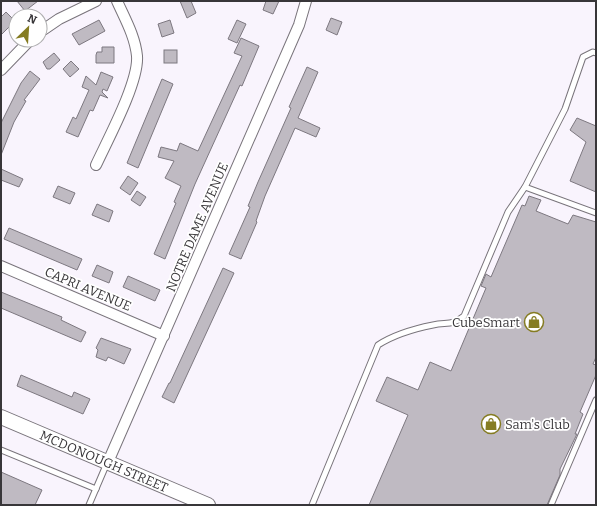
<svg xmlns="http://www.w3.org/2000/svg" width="597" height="506" viewBox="0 0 597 506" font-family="Bitter,serif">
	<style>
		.building { fill: #bfbac2; stroke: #7d7880 }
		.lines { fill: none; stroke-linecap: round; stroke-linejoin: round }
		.lane-casing { stroke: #79747b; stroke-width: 7 }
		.street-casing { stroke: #79747b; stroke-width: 12 }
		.secondary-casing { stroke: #79747b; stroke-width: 16 }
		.lane { stroke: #fff; stroke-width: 5 }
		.street { stroke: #fff; stroke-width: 10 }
		.secondary { stroke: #fff; stroke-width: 14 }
		.labels { text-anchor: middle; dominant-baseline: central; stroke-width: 3.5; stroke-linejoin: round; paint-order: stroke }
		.street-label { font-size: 13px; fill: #383639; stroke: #fff }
		.poi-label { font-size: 13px; fill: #383639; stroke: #fff; text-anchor: end }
	</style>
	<rect width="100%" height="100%" fill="#f9f4fd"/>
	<g class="building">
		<polygon points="17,1 38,1 25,11"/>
		<polygon points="180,1 191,1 196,13 187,18"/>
		<polygon points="266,1 279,1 273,14 263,10"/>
		<polygon points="6,12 15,21 1,35 1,17"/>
		<polygon points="331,18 342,22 337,35 326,30"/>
		<polygon points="99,20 105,31 79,45 72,34"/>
		<polygon points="170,20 174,33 162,37 158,24"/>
		<polygon points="237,20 246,24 237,43 228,39"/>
		<polygon points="241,38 259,46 242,86 240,85 195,184 165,259 154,254 176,203 174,202 181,186 165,178 174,161 158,157 161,147 177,151 180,143 198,151 242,56 234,53"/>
		<polygon points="102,47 114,47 114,63 96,63 96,55 97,52 102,52"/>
		<rect x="164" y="50" width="13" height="13"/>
		<polygon points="54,53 60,60 50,69 47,69 43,62"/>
		<polygon points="71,61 79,69 70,77 63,69"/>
		<polygon points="307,67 318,72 298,118 320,128 316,137 295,128 265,196 256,221 257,222 241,259 229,254 250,207 248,206 258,182 291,108 289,107"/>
		<polygon points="30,71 40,79 24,100 26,101 14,122 1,155 1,123 21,83"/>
		<polygon points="101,72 113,77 107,91 103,89 102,92 108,98 100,95 93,111 90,110 78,137 66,132 73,117 76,119 89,90 82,87 86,76 96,85"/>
		<polygon points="162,79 173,84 138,168 127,163"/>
		<polygon points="577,118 596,126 596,192 570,181 586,142 570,130"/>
		<polygon points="1,169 23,179 19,187 1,180"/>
		<polygon points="128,176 138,183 130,195 120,188"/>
		<polygon points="58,186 75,193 70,204 53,197"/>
		<polygon points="137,191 146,197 140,206 131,200"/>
		<polygon points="529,196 541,200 536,211 568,224 573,215 596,222 596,357 593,364 596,365 596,375 580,412 583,414 575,434 577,434 560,469 560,475 547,505 369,505 408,415 376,401 387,377 418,390 430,362 451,371 486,288 481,286 486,274 491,277 522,205 525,206"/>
		<polygon points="97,204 113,211 109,222 92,215"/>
		<polygon points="9,228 82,259 77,270 4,239"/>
		<polygon points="97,265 113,272 109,283 92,276"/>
		<polygon points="223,268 234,273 174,403 162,397 169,383 170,383"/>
		<polygon points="128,276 160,290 155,301 123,287"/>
		<polygon points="1,292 62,317 61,320 86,332 81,342 1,308"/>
		<polygon points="101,338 131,349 124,364 108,357 106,361 96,357 98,350 96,348"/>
		<polygon points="21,375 72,397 74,392 90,399 83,414 17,386"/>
		<polygon points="1,472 42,490 35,505 1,505"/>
	</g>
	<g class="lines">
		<g class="lane-casing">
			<g id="lane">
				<polyline points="525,187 565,109 583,57 593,52 596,53"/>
				<polyline points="1,450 96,489"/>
				<polyline points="89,505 107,463"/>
				<path d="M312 505 378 345C395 334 413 329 433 325 447 322 452 326 464 316L508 212 525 187 596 213"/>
				<polyline points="551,505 596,400"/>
			</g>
		</g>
		<g class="street-casing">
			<g id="street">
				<polyline points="40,32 59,19 96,1"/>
				<polyline points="1,70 30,40"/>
				<path d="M96 165C108 139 139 82 137 56 135 36 125 19 117 1"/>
				<polyline points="1,266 164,336"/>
				<polyline points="108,462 299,25 306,1"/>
			</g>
		</g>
		<g class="secondary-casing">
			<g id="secondary">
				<path id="s1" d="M1 417 208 505"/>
			</g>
		</g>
		<use href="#lane" class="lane"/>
		<use href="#street" class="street"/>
		<use href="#secondary" class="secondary"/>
	</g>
	<defs>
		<g id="shop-ring" transform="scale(1)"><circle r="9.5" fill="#fff" stroke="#857c22" stroke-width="1.5"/><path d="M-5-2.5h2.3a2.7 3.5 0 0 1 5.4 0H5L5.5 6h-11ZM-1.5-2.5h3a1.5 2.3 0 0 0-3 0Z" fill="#857c22"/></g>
	</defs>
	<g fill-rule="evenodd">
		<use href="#shop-ring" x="534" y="322"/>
		<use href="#shop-ring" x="491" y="424"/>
	</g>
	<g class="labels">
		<g class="street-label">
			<text transform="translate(197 227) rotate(-67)">NOTRE DAME AVENUE</text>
			<text transform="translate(88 289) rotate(23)">CAPRI AVENUE</text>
			<text stroke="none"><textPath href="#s1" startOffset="112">MCDONOUGH STREET</textPath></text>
		</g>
		<g class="poi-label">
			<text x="520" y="322">CubeSmart</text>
			<text x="505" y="424" text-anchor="start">Sam's Club</text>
		</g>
	</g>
	<rect width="597" height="506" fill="none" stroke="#383639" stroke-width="4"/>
	<g transform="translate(28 28) rotate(25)"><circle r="19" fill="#ffffff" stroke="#afafb0"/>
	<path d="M0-3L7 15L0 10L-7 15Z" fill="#857c22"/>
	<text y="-6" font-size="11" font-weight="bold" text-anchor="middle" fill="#383639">N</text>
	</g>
</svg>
